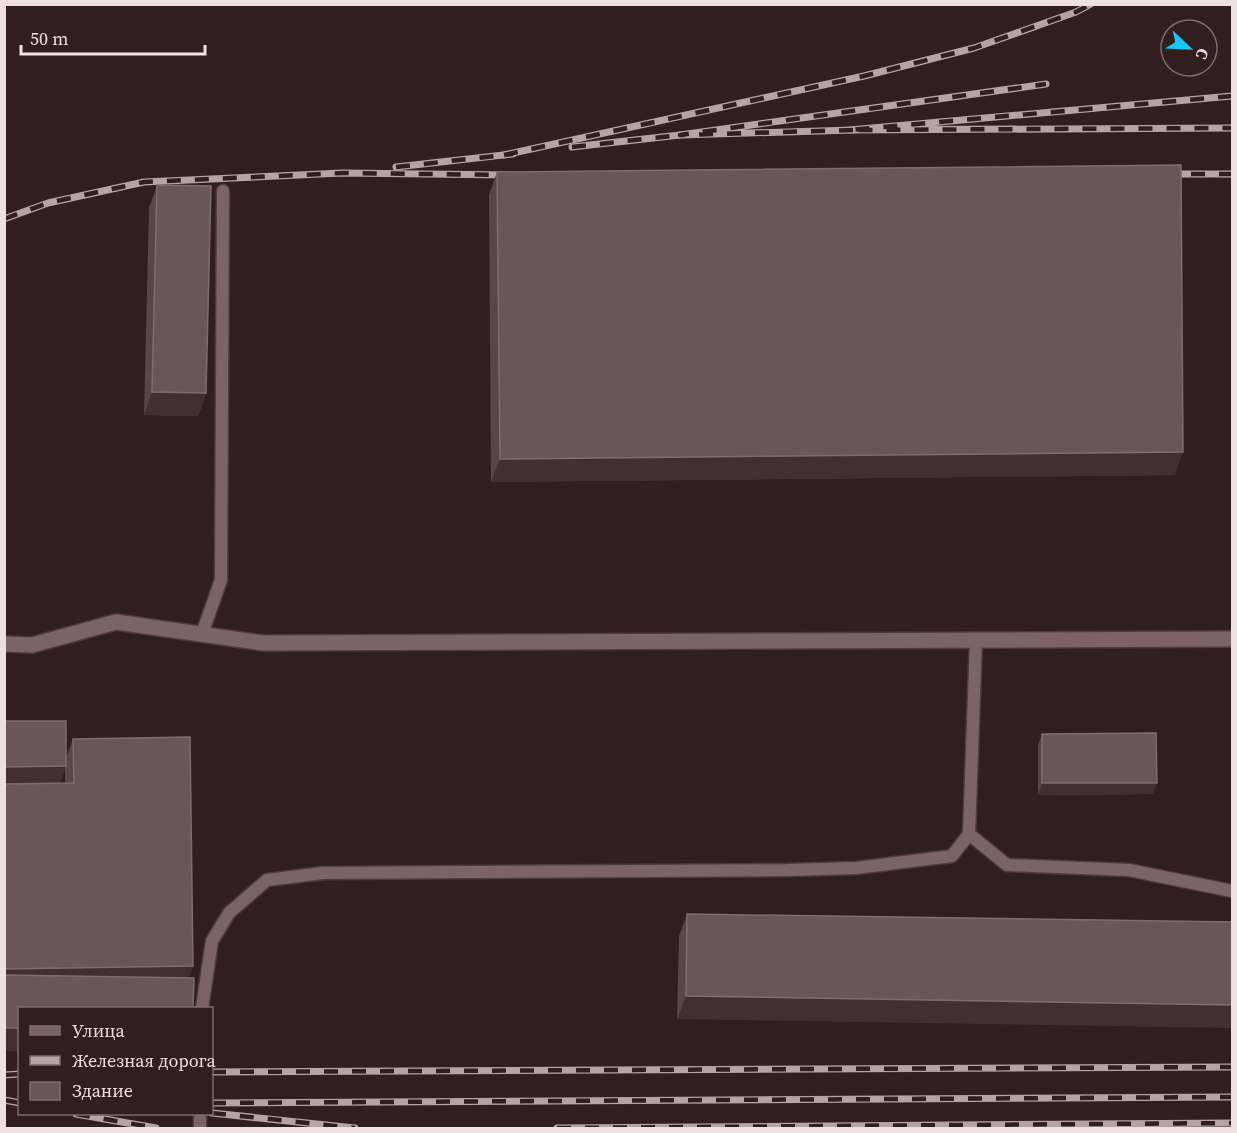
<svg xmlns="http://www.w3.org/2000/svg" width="1237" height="1133" viewBox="0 0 1237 1133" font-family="'Source Serif 4',serif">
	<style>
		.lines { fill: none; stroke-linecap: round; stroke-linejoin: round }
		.lane-casing { stroke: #4c3c3c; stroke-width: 15 }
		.street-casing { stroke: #4c3c3c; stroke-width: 18 }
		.lane { stroke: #7c6464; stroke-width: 12 }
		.street { stroke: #7c6464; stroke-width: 15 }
		.rail-casing { stroke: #b4a5a4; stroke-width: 7 }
		.rail { stroke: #321e1e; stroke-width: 4.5; stroke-dasharray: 14; stroke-linecap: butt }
		.wall { fill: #5b4646; fill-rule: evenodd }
		.shaded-wall { fill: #442f2f }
		.building { fill: #6b5656; stroke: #7f6c6c; stroke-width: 1.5 }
	</style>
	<rect width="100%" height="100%" fill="#321e1e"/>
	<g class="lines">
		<g class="lane-casing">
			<g id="lane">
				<polyline points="202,634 221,580 223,191"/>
				<polyline points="969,834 1007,865 1129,870 1232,891"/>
				<polyline points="202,1008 212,941 229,913 267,880 323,873 787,870 856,868 952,856 969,834 976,640"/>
				<polyline points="200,1128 200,1114"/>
			</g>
		</g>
		<g class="street-casing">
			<polyline id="street" points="4,644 32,645 116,622 263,643 1232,639"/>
		</g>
		<use href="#lane" class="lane"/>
		<use href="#street" class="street"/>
		<g class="rail-casing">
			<g id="rail">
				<polyline points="1232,96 850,130 1232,128"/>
				<polyline points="853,130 680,135 1046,84"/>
				<polyline points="572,147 680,135"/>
				<polyline points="504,155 864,76 974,48 1076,12 1091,4"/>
				<polyline points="396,167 513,154"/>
				<polyline points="1163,174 1232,174"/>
				<polyline points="4,219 48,203 144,182 343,173 512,175"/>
				<polyline points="212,1072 1232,1067"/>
				<polyline points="4,1075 20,1074"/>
				<polyline points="4,1100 20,1103"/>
				<polyline points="212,1103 1232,1097"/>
				<polyline points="212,1113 355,1128"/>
				<polyline points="76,1114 156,1128"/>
				<polyline points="557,1128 1232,1123"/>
			</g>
		</g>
		<use href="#rail" class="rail"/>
	</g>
	<g class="wall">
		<polygon points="497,172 1175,475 491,482 489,195"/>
		<polygon points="157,185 206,393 198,416 144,415 149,208"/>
		<path d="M4 721 66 758 73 739 193 966 188 978 20 1051H4ZM65 769V783H60Z"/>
		<polygon points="1042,734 1157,783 1152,794 1038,795 1038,745"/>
		<polygon points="687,914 1233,922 677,1019 679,936"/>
	</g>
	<g class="shaded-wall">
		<polygon points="152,392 206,393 198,416 144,415"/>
		<polygon points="1183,452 1175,475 491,482 500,459"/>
		<polygon points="66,766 58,789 4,789 4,767"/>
		<polygon points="1042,783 1157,783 1152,794 1038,795"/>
		<polygon points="193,966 184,989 4,992 4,969"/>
		<polygon points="686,996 1233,1005 1233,1028 677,1019"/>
		<rect x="4" y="1028" width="16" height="23"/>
	</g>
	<g class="building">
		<polygon points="1181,165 1183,452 500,459 497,172"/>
		<polygon points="157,185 211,186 206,393 152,392"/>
		<polygon points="4,721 66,721 66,766 4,767"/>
		<polygon points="1156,733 1157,783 1042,783 1042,734"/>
		<polygon points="190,737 193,966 4,969 4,784 74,783 73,739"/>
		<polygon points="687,914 1233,922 1233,1005 686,996"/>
		<polygon points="4,975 194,978 193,1008 20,1008 20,1028 4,1028"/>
	</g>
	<rect width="1237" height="1133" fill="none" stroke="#eee0df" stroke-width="12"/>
	<rect x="18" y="1007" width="195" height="108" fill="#321e1e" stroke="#7d6c6b" stroke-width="1.5"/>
	<rect x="30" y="1026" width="30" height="9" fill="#7c6464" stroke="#7d6c6b" stroke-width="1.5"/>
	<text x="72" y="1037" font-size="18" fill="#eee0df">Улица</text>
	<rect x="30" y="1056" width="30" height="9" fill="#b4a5a4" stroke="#7d6c6b" stroke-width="1.5"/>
	<text x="72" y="1067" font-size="18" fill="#eee0df">Железная дорога</text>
	<rect x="30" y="1082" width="30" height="18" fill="#6b5656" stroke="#7d6c6b" stroke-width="1.5"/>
	<text x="72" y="1097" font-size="18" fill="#eee0df">Здание</text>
	<g transform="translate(1189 48) rotate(113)"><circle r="28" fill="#321e1e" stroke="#7d6c6b" stroke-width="1.5"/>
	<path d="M0-4.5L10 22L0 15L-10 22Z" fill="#10cafa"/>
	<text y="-9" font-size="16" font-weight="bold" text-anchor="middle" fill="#eee0df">С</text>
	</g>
	<path d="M21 45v9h184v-9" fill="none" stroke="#eee0df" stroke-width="3"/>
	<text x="30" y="45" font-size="18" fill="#eee0df" stroke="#321e1e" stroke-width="4.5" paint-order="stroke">50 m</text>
</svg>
